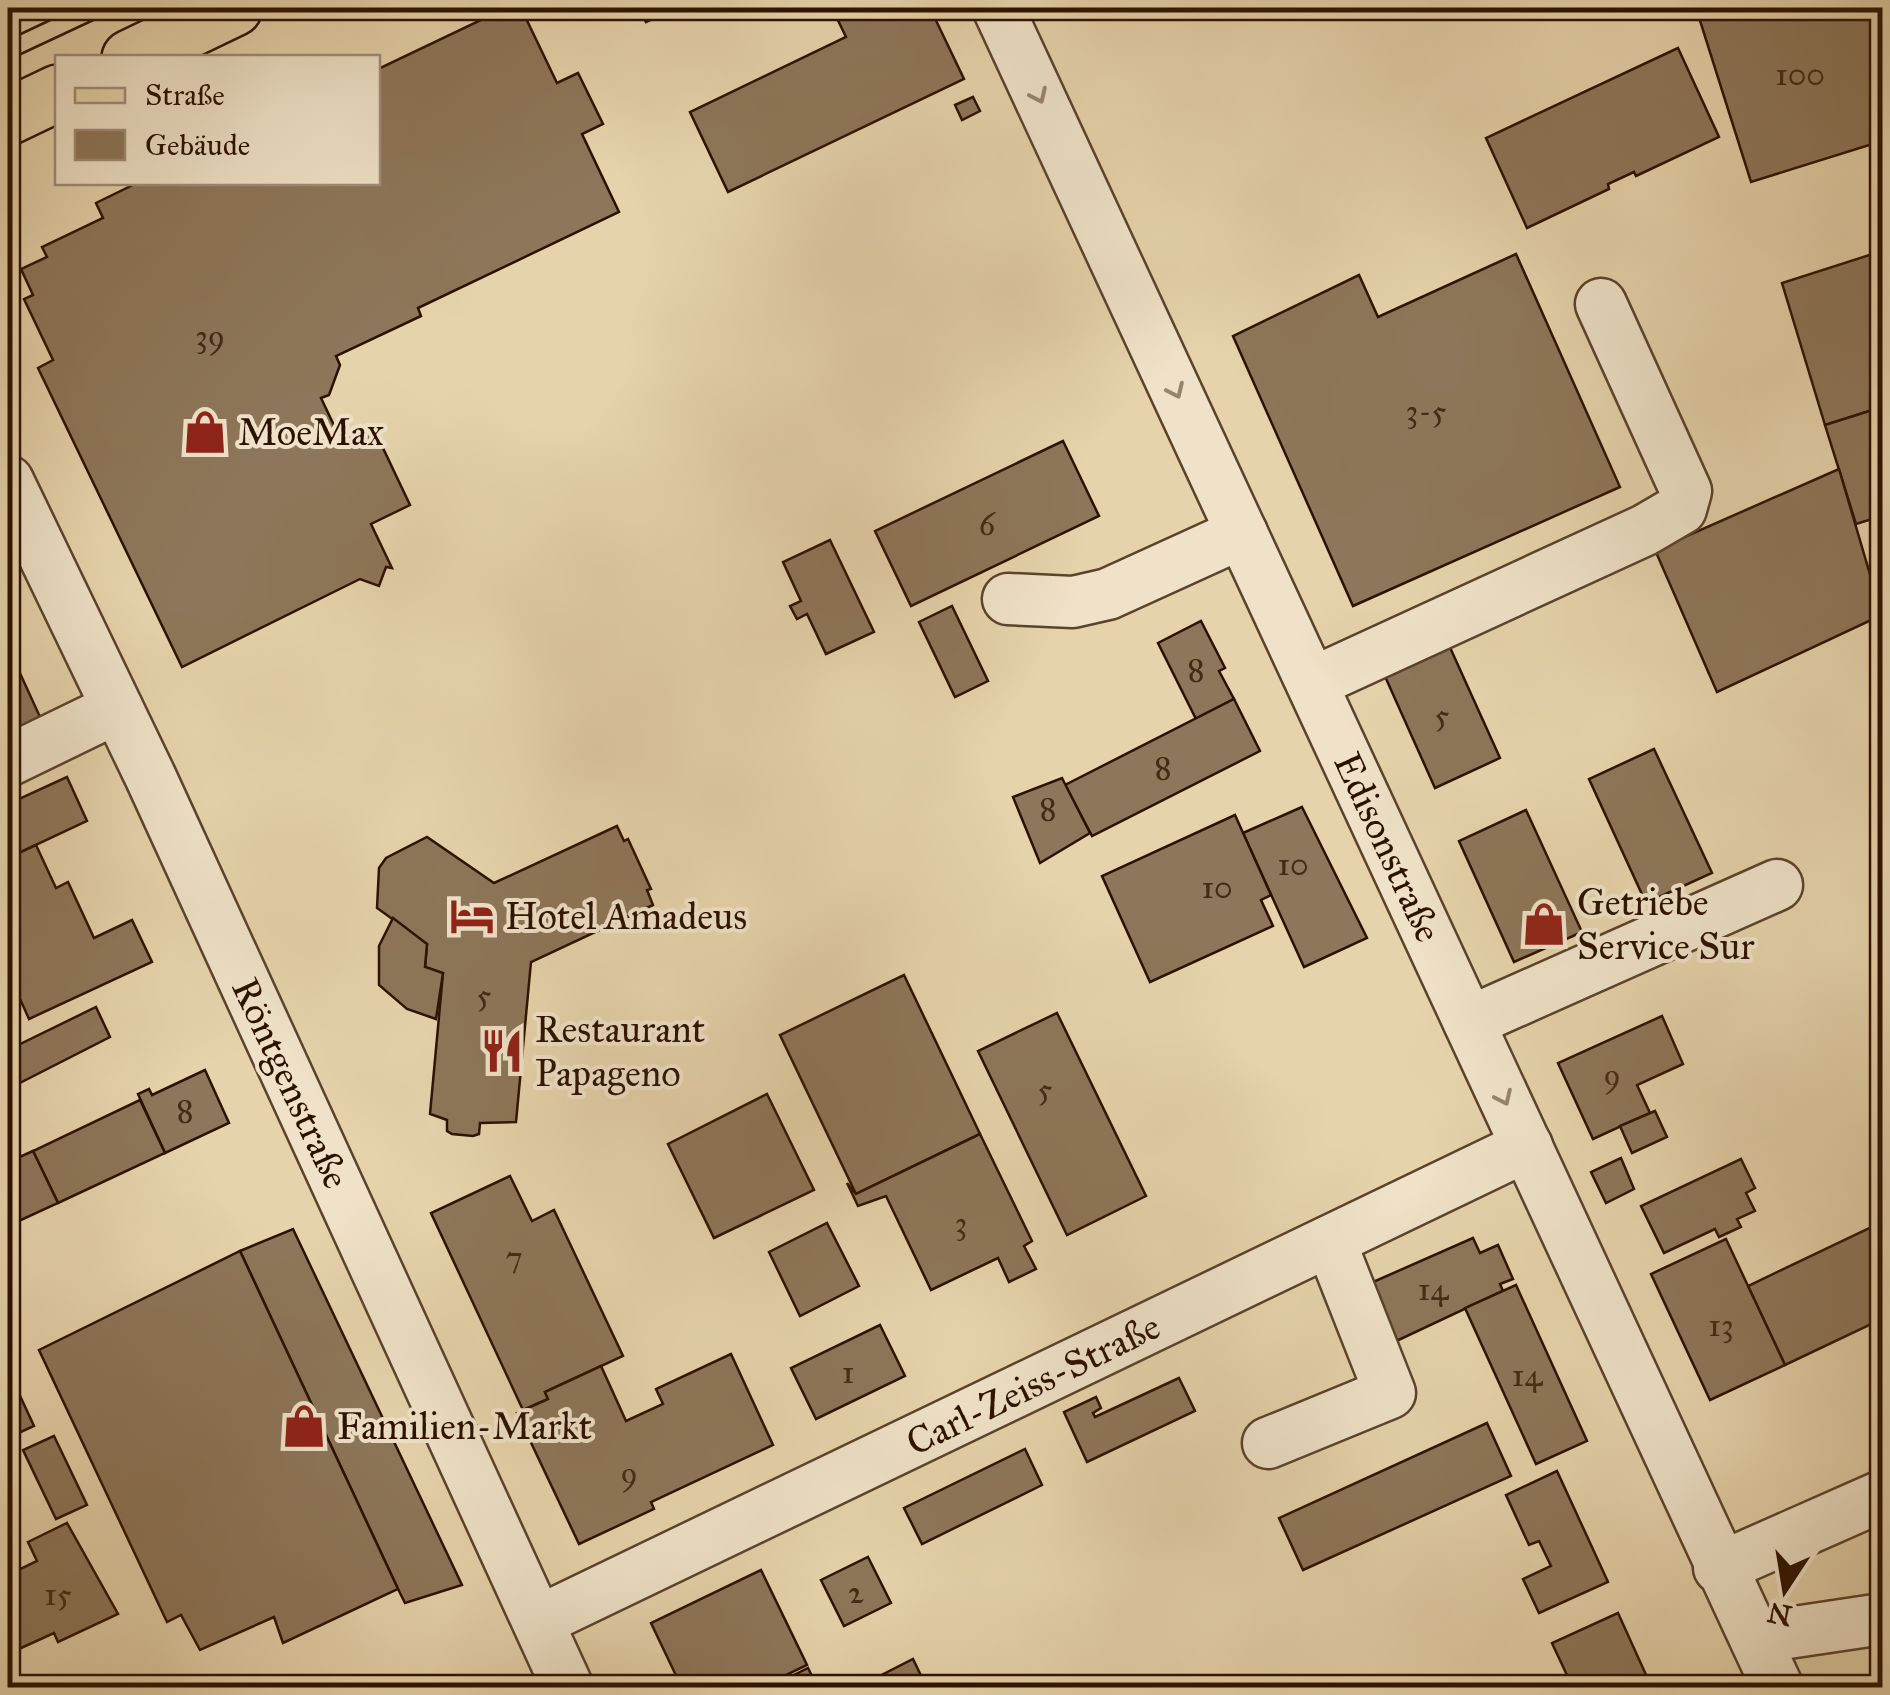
<svg xmlns="http://www.w3.org/2000/svg" width="1890" height="1695" viewBox="0 0 1890 1695" font-family="'IM FELL Great Primer',serif">
	<style>
		.building { fill: #8d7659; stroke: #2c1100; stroke-width: 2.5 }
		.lines { fill: none; stroke-linecap: round; stroke-linejoin: round }
		.minor-casing { stroke: #5a422b; stroke-width: 55 }
		.major-casing { stroke: #2c1100; stroke-width: 60 }
		.minor { stroke: #efe2c8; stroke-width: 50 }
		.major { stroke: #e6d3ab; stroke-width: 55 }
		.tram { stroke: #2c1100; stroke-width: 2.5 }
		.oneway { stroke: #97846e }
		.labels { text-anchor: middle; dominant-baseline: central; stroke-width: 8; stroke-linejoin: round; paint-order: stroke }
		.number-label { font-size: 32px; fill: #442a16 }
		.poi-label { font-size: 38px; fill: #2c1100; stroke: #efe2c8; text-anchor: start }
		.street-label { font-size: 38px; fill: #2c1100; stroke: #efe2c8 }
	</style>
	<rect width="100%" height="100%" fill="#e6d3ab"/>
	<filter id="stains"><feTurbulence type="fractalNoise" baseFrequency=".002" numOctaves="4"/><feColorMatrix values="0 0 0 0 .2 0 0 0 0 .09 0 0 0 0 .02 0 0 0 .5 -.17"/></filter>
	<radialGradient id="worn" r=".72"><stop offset=".6" stop-color="#630" stop-opacity="0"/><stop offset="1" stop-color="#630" stop-opacity=".3"/></radialGradient>
	<g class="building">
		<polygon points="506,8 521,8 557,83 578,73 603,124 582,134 619,212 418,308 421,316 336,356 340,365 329,395 321,398 342,442 373,427 410,505 371,524 392,568 386,567 379,586 360,579 182,667 38,368 53,360 24,299 33,295 21,269 47,257 42,247 103,218 96,203 139,182 378,182 378,69"/>
		<polygon points="639,8 676,8 646,22"/>
		<polygon points="832,8 930,8 964,79 728,192 690,112 846,37"/>
		<polygon points="1696,8 1882,8 1882,141 1751,182"/>
		<polygon points="1678,48 1719,137 1636,176 1634,172 1608,184 1609,189 1527,228 1486,138"/>
		<polygon points="973,97 980,111 962,120 955,105"/>
		<polygon points="1882,251 1882,407 1825,425 1782,283"/>
		<polygon points="1516,254 1620,487 1353,606 1233,336 1359,275 1378,317"/>
		<polygon points="1882,407 1882,516 1856,524 1825,425"/>
		<polygon points="1063,441 1099,516 911,606 875,531"/>
		<polygon points="1839,469 1882,615 1717,692 1655,550"/>
		<polygon points="830,540 874,632 826,654 807,614 797,619 790,606 801,601 783,562"/>
		<polygon points="952,606 988,681 955,697 919,622"/>
		<polygon points="1201,621 1225,668 1219,671 1234,699 1196,719 1158,643"/>
		<polygon points="1448,643 1500,758 1435,788 1383,672"/>
		<polygon points="8,647 46,730 8,747"/>
		<polygon points="1234,699 1260,751 1092,836 1065,785"/>
		<polygon points="1654,749 1712,873 1646,903 1589,779"/>
		<polygon points="67,777 87,821 8,858 8,804"/>
		<polygon points="1062,778 1090,833 1040,863 1013,797"/>
		<polygon points="1302,807 1367,938 1304,967 1243,833"/>
		<polygon points="1526,810 1582,932 1514,962 1459,841"/>
		<polygon points="1235,815 1271,895 1261,900 1273,926 1150,982 1102,876"/>
		<polygon points="617,826 624,841 628,839 651,889 647,890 653,905 531,962 516,1122 480,1123 479,1134 473,1136 452,1134 447,1131 447,1120 430,1114 443,973 425,967 427,944 377,908 379,868 386,858 427,837 494,883"/>
		<polygon points="36,845 56,888 68,882 94,938 132,920 152,962 29,1019 8,972 8,858"/>
		<polygon points="393,918 427,944 425,967 443,973 436,1019 407,1009 379,985 379,946"/>
		<polygon points="904,975 980,1134 856,1194 780,1035"/>
		<polygon points="96,1007 110,1037 8,1089 8,1050"/>
		<polygon points="1057,1013 1146,1196 1067,1235 978,1051"/>
		<polygon points="1662,1016 1683,1064 1637,1085 1650,1113 1593,1139 1558,1063"/>
		<polygon points="205,1070 229,1123 165,1153 138,1094 149,1089 152,1095"/>
		<polygon points="767,1094 814,1190 714,1238 668,1144"/>
		<polygon points="140,1100 165,1153 58,1203 33,1151"/>
		<polygon points="1655,1111 1667,1137 1632,1153 1620,1126"/>
		<polygon points="980,1134 1032,1241 1024,1246 1036,1269 1009,1282 998,1258 931,1290 886,1196 858,1206 847,1183 856,1194"/>
		<polygon points="33,1151 58,1203 8,1226 8,1162"/>
		<polygon points="1621,1158 1634,1189 1606,1203 1591,1172"/>
		<polygon points="1741,1159 1755,1188 1746,1193 1755,1211 1737,1219 1741,1227 1719,1237 1715,1229 1664,1253 1641,1206"/>
		<polygon points="510,1176 532,1221 554,1210 623,1356 545,1392 548,1399 523,1410 431,1213"/>
		<polygon points="1882,1222 1882,1319 1785,1365 1748,1286"/>
		<polygon points="827,1223 859,1286 800,1316 769,1252"/>
		<polygon points="293,1229 462,1585 405,1603 398,1589 240,1251"/>
		<polygon points="1473,1238 1480,1253 1498,1245 1513,1279 1500,1284 1503,1291 1390,1344 1364,1286"/>
		<polygon points="1726,1239 1785,1365 1710,1400 1651,1274"/>
		<polygon points="240,1251 398,1589 283,1643 274,1617 200,1650 181,1615 167,1622 39,1350"/>
		<polygon points="1516,1285 1587,1441 1536,1464 1465,1308"/>
		<polygon points="880,1325 905,1376 816,1419 791,1368"/>
		<polygon points="731,1354 773,1445 651,1502 654,1509 579,1544 517,1413 548,1399 545,1392 601,1366 626,1421 663,1404 656,1389"/>
		<polygon points="8,1370 34,1426 8,1438"/>
		<polygon points="1179,1378 1195,1411 1087,1462 1064,1412 1096,1397 1101,1408 1093,1413 1095,1417"/>
		<polygon points="1487,1423 1511,1476 1303,1570 1279,1518"/>
		<polygon points="54,1436 87,1505 56,1519 23,1450"/>
		<polygon points="1025,1449 1042,1485 922,1544 904,1508"/>
		<polygon points="1557,1471 1608,1582 1539,1613 1523,1579 1551,1566 1539,1541 1529,1545 1506,1495"/>
		<polygon points="67,1523 118,1614 58,1642 54,1633 8,1654 8,1575 37,1561 28,1542"/>
		<polygon points="868,1557 891,1603 844,1626 821,1580"/>
		<polygon points="761,1570 807,1665 759,1688 682,1688 651,1623"/>
		<polygon points="1618,1613 1652,1688 1573,1688 1552,1643"/>
		<polygon points="913,1659 927,1688 856,1688"/>
		<polygon points="808,1668 818,1688 768,1688"/>
	</g>
	<g class="lines">
		<g class="minor-casing">
			<g id="minor">
				<polyline points="998,8 1778,1688"/>
				<polyline points="8,481 151,778 568,1688"/>
				<polyline points="1008,599 1073,602 1108,594 1242,533"/>
				<polyline points="1312,683 1645,530 1681,509 1686,491 1601,304"/>
				<polyline points="8,761 117,708"/>
				<polyline points="1469,1022 1777,885"/>
				<polyline points="1268,1443 1390,1393 1330,1241"/>
				<polyline points="1719,1568 1882,1496"/>
				<polyline points="539,1621 1527,1146"/>
				<polyline points="1755,1638 1882,1619"/>
			</g>
		</g>
		<g class="major-casing">
			<g id="major">
				<polyline points="130,58 234,8"/>
				<polyline points="8,117 58,93"/>
			</g>
		</g>
		<use href="#minor" class="minor"/>
		<use href="#major" class="major"/>
		<g class="tram">
			<polyline points="8,40 76,8"/>
			<polyline points="8,60 119,8"/>
		</g>
	</g>
	<defs><path id="oneway-chevron" d="M-2-3.5L2.5 0L-2 3.5" fill="none" stroke-width="1.6" stroke-linecap="round" stroke-linejoin="round" transform="scale(2.5)"/></defs>
	<g class="oneway">
		<use href="#oneway-chevron" transform="translate(1039 96) rotate(65)"/>
		<use href="#oneway-chevron" transform="translate(1176 391) rotate(65)"/>
		<use href="#oneway-chevron" transform="translate(1504 1098) rotate(65)"/>
	</g>
	<defs>
		<g id="shop-bare" transform="scale(3.45)"><path d="M-5-2.5h2.3a2.7 3.5 0 0 1 5.4 0H5L5.5 6h-11ZM-1.5-2.5h3a1.5 2.3 0 0 0-3 0Z" fill="#8f2418" stroke="#efe2c8" stroke-width="2.5" paint-order="stroke"/></g>
		<g id="hotel-bare" transform="scale(3.45)"><path d="M-6-4.5h1.5V1H6V5H4.5V3h-9V5H-6ZM-4 0a1.8 1.8 0 1 1 3.6 0ZM.5 0V-2.5h3Q6-2.5 6 0Z" fill="#8f2418" stroke="#efe2c8" stroke-width="2.5" paint-order="stroke"/></g>
		<g id="restaurant-bare" transform="scale(3.45)"><path d="M-5-6h1v4h1v-4h1v4h1v-4h1v5L-1.5 .5V6h-2V.5L-5-1ZM5-6V6H3V1.5H1.5Q1.5-4 5-6Z" fill="#8f2418" stroke="#efe2c8" stroke-width="2.5" paint-order="stroke"/></g>
	</defs>
	<g fill-rule="evenodd">
		<use href="#shop-bare" x="205" y="432"/>
		<use href="#hotel-bare" x="472" y="916"/>
		<use href="#shop-bare" x="1544" y="924"/>
		<use href="#restaurant-bare" x="502" y="1051"/>
		<use href="#shop-bare" x="304" y="1426"/>
	</g>
	<g class="labels">
		<g class="number-label">
			<text x="1800" y="74">100</text>
			<text x="210" y="336">39</text>
			<text x="1426" y="411">3-5</text>
			<text x="987" y="524">6</text>
			<text x="1196" y="670">8</text>
			<text x="1442" y="715">5</text>
			<text x="1163" y="768">8</text>
			<text x="1048" y="809">8</text>
			<text x="1293" y="864">10</text>
			<text x="1217" y="887">10</text>
			<text x="484" y="995">5</text>
			<text x="1612" y="1075">9</text>
			<text x="1045" y="1089">5</text>
			<text x="185" y="1111">8</text>
			<text x="961" y="1223">3</text>
			<text x="514" y="1257">7</text>
			<text x="1433" y="1289">14</text>
			<text x="1721" y="1325">13</text>
			<text x="848" y="1372">1</text>
			<text x="1527" y="1375">14</text>
			<text x="629" y="1473">9</text>
			<text x="856" y="1592">2</text>
			<text x="58" y="1594">15</text>
		</g>
		<g class="poi-label">
			<text x="238" y="432">MoeMax</text>
			<text x="1577" y="902">Getriebe<tspan x="1577" dy="44">Service Sur</tspan></text>
			<text x="505" y="916">Hotel Amadeus</text>
			<text x="535" y="1029">Restaurant<tspan x="535" dy="44">Papageno</tspan></text>
			<text x="337" y="1426">Familien-Markt</text>
		</g>
		<g class="street-label">
			<text transform="translate(1388 847) rotate(65)">Edisonstraße</text>
			<text transform="translate(291 1083) rotate(65)">Röntgenstraße</text>
			<text transform="translate(1033 1384) rotate(-26)">Carl-Zeiss-Straße</text>
		</g>
	</g>
	<rect width="1890" height="1695" fill="none" stroke="#e6d3ab" stroke-width="40"/>
	<rect x="10" y="10" width="1870" height="1675" fill="none" stroke="#2c1100" stroke-width="5"/>
	<rect x="20" y="20" width="1850" height="1655" fill="none" stroke="#2c1100" stroke-width="2.5"/>
	<rect x="55" y="55" width="325" height="130" fill="#efe2c8" stroke="#a18e78" stroke-width="2.5"/>
	<rect x="75" y="88" width="50" height="15" fill="#e6d3ab" stroke="#a18e78" stroke-width="2.5"/>
	<text x="145" y="105" font-size="30" fill="#2c1100">Straße</text>
	<rect x="75" y="130" width="50" height="30" fill="#8d7659" stroke="#a18e78" stroke-width="2.5"/>
	<text x="145" y="155" font-size="30" fill="#2c1100">Gebäude</text>
	<g transform="translate(1785 1590) rotate(192)" stroke="#efe2c8" stroke-width="8" paint-order="stroke">
	<path d="M0-8L18 38L0 25L-18 38Z" fill="#2c1100"/>
	<text y="-15" font-size="28" font-weight="bold" text-anchor="middle" fill="#2c1100">N</text>
	</g>
	<rect width="100%" height="100%" filter="url(#stains)"/>
	<rect width="100%" height="100%" fill="url(#worn)"/>
</svg>
